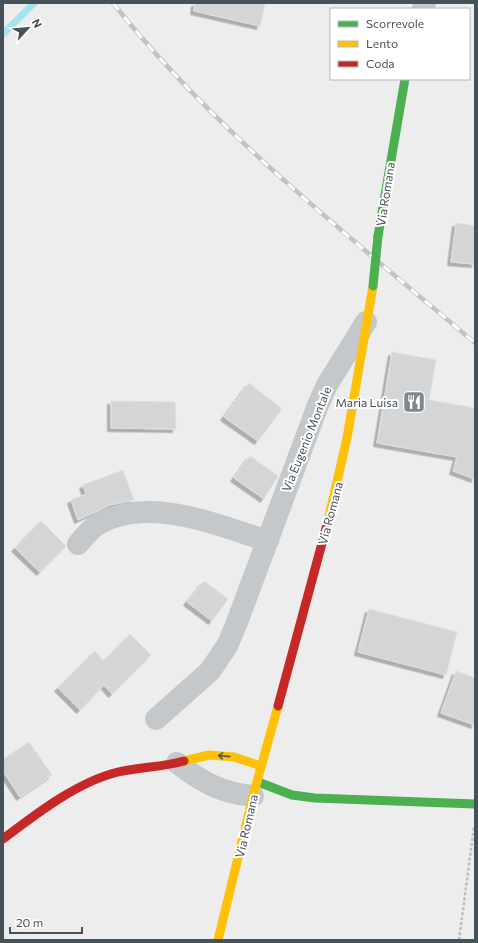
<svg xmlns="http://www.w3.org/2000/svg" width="478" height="943" viewBox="0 0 478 943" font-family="Commissioner,sans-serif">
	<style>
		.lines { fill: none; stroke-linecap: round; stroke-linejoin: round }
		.stream { stroke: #a5e4ec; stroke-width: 7 }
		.building { fill: #d4d5d6; stroke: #dfdfe0; filter: url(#shadow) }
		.path { stroke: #b4c1bc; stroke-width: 2.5; stroke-dasharray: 3 2; stroke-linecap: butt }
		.street { stroke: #c5c8ca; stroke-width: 22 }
		.fast { stroke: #4caf50; stroke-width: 9 }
		.slow { stroke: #ffc107; stroke-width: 9 }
		.jam { stroke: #c62828; stroke-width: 9 }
		.rail-casing { stroke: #c1c3c4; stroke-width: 4.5 }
		.rail { stroke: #fff; stroke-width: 3; stroke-dasharray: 9; stroke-linecap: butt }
		.fast-bridge { stroke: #4caf50; stroke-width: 9 }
		.oneway { stroke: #465b59 }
		.labels { text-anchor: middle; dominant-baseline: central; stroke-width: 4; stroke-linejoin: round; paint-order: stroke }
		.street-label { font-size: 12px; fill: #45525a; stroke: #fff }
		.poi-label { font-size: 12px; fill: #45525a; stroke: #fff; text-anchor: end }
	</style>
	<defs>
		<filter id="shadow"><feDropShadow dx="-3.5" dy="3.5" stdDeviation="0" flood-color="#0004"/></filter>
	</defs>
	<rect width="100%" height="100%" fill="#eeeded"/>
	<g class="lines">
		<polyline class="stream" points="3,34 34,3"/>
	</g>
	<g class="building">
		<polygon points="195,3 265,3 260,26 194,11"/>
		<polygon points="456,223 475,226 475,264 451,262"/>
		<polygon points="392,352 436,360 429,400 475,408 475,479 453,471 457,457 377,443"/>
		<polygon points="249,383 282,409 258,441 224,417"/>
		<polygon points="111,401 175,402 176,429 111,428"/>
		<polygon points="250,456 278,476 264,499 234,478"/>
		<polygon points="123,470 134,500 110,505 78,520 71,500 86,494 83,485"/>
		<polygon points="41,521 66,546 40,572 15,548"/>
		<polygon points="204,581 228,599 212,621 187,602"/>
		<polygon points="369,609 457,632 446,675 358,652"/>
		<polygon points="130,634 151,655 112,694 104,685 80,710 58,688 95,651 104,661"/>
		<polygon points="456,671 475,678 475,725 441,713"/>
		<polygon points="29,742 52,775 20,797 3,771 3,759"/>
	</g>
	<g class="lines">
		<polyline class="path" points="459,940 474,827"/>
		<g class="street">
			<polyline points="423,9 425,3"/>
			<path d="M78 544C83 538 89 531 95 526 147 494 216 525 268 541"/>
			<polyline points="156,719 210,671 227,646 236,625 318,405 327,385 366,322"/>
			<path d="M177 763C202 782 221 793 253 796"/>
		</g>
		<g class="fast">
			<polyline points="378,236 405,79"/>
			<polyline points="258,782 292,795 315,798 475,804"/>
		</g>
		<g class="slow">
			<polyline points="328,521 347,438 373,286"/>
			<polyline points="184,761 209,755 234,757 261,766"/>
			<polyline points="218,940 253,796 278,706"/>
		</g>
		<g class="jam">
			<polyline points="278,706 328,521"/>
			<path d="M3 839C36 814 77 782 118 772 140 767 163 767 184 761"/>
		</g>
		<g class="rail-casing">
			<path id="rail" d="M113 3C216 133 349 236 475 343"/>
		</g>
		<use href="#rail" class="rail"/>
		<polyline class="fast-bridge" points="373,286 378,236"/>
	</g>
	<defs><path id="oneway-shaft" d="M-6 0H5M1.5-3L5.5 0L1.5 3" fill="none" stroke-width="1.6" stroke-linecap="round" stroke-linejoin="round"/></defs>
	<use class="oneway" href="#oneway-shaft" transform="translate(224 756) rotate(-174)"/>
	<defs>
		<g id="restaurant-square" transform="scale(1.15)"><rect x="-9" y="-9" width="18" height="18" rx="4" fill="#80888d" stroke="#fff"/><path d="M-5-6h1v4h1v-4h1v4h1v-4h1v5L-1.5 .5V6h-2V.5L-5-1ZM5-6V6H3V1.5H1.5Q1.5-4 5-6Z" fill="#fff"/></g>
	</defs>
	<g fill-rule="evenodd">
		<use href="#restaurant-square" x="414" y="402"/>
	</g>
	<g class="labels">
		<g class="street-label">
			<text transform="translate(385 194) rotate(-81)">Via Romana</text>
			<text transform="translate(306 439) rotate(-68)">Via Eugenio Montale</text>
			<text transform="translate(330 513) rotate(-75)">Via Romana</text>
			<text transform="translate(246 826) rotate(-77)">Via Romana</text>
		</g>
		<g class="poi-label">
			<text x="398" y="402">Maria Luisa</text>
		</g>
	</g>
	<rect width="478" height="943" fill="none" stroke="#45525a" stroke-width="8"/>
	<rect x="330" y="8" width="140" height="72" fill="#ffffff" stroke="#b5babd"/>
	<rect x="338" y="21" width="20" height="6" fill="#4caf50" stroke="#b5babd"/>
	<text x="366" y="28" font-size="12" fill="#45525a">Scorrevole</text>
	<rect x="338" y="41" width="20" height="6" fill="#ffc107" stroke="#b5babd"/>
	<text x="366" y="48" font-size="12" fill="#45525a">Lento</text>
	<rect x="338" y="61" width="20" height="6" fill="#c62828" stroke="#b5babd"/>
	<text x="366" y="68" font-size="12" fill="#45525a">Coda</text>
	<g transform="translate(28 28) rotate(63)" stroke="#ffffff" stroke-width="3" paint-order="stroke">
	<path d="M0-3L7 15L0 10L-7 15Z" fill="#45525a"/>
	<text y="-6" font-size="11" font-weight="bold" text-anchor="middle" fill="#45525a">N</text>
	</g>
	<path d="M10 927v6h72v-6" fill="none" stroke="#45525a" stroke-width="2"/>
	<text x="16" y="927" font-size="12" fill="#45525a" stroke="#ffffff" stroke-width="3" paint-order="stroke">20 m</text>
</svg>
